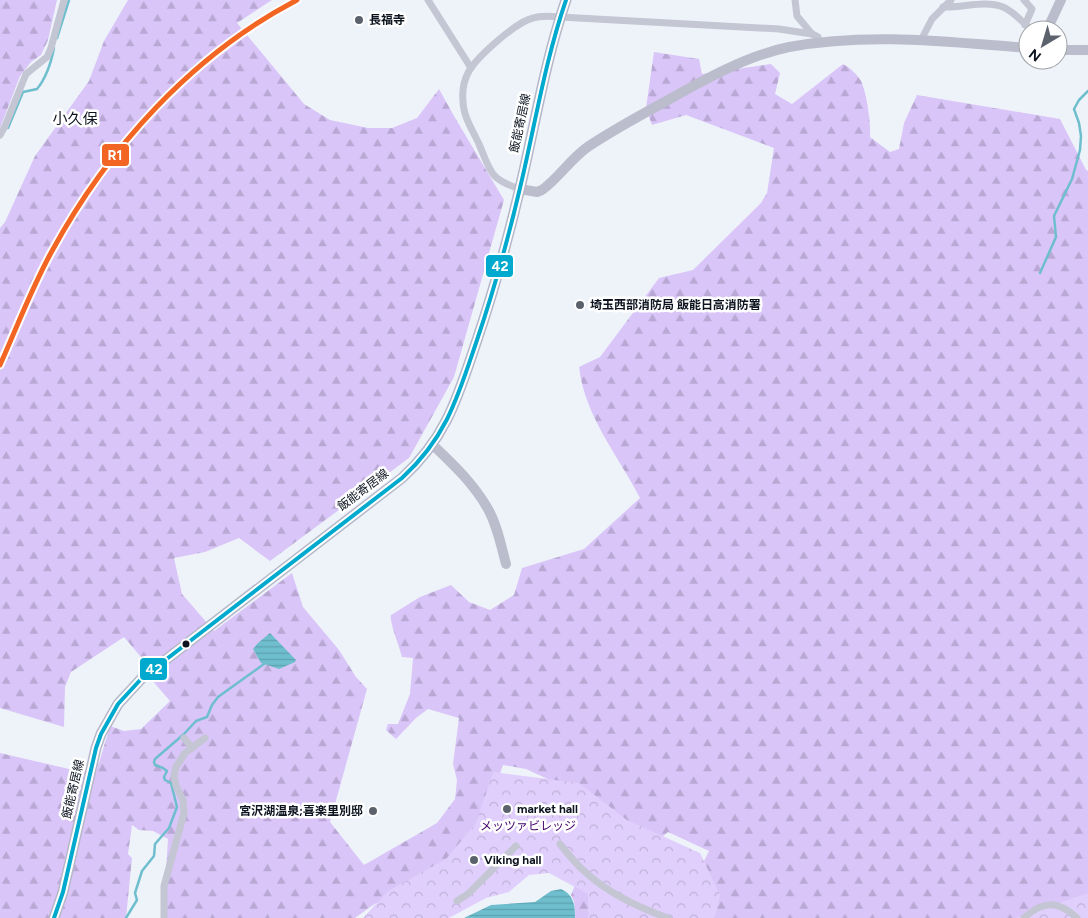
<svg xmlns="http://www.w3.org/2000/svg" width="1088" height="918" viewBox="0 0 1088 918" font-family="Figtree,'Noto Sans JP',sans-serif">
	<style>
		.forest { fill: url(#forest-firs) }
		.park { fill: url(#park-crowns) }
		.water { fill: url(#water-rules) }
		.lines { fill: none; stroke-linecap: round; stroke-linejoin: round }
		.stream { stroke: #6ebecd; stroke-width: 2.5 }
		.street { stroke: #c4c6d3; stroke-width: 7 }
		.secondary { stroke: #bcbdcc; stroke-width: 10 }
		.primary { stroke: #b5b7c8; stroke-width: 11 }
		.bus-1-casing { stroke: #fff; stroke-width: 8 }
		.bus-1 { stroke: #00a9ce; stroke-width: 4 }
		.rail-1-casing { stroke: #fff; stroke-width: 9 }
		.rail-1 { stroke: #f26522; stroke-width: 5 }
		.poi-dot { fill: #5c626c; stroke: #fff; stroke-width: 2 }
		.bus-dot { fill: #0d141f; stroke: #fff; stroke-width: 2 }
		.labels { text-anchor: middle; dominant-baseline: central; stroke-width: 5; stroke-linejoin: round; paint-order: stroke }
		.poi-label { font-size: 12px; font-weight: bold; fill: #0d141f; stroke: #fff; text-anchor: start }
		.street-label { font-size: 12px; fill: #0d141f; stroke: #fff }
		.park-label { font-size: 12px; fill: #42016c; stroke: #fff }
		.quarter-label { font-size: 15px; fill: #0d141f; stroke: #fff }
		.line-badge { stroke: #fff; stroke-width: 2 }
		.badge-label { font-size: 14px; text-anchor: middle; font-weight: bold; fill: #fff }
	</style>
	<defs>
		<pattern id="forest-firs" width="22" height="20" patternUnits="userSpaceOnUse" patternTransform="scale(1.25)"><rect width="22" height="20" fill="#d9c5f8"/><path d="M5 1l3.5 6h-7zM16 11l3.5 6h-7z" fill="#b9a8d4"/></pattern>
		<pattern id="park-crowns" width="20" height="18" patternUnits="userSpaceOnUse" patternTransform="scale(1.25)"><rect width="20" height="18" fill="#e0cffc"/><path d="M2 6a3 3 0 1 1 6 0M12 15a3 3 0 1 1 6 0" fill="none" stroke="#bfb1d8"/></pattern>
		<pattern id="water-rules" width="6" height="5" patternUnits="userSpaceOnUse" patternTransform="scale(1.25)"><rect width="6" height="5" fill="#6ebecd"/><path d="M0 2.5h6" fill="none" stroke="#5ea2b0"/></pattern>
	</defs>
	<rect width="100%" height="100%" fill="#eef3fa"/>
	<g class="forest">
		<polygon points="0,0 57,0 48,40 41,55 31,62 20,76 0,128"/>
		<path d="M128 0H272L237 23 304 104 330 120 368 128H392L417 118 439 89 454 116 504 200 454 377 409 458 270 561 239 538 205 552 174 558 182 594 214 631 292 573 303 607 339 650 356 677 367 689 330 822 364 865 437 823 455 799 457 780 453 764 459 718 428 709 416 718 396 739 386 730 388 724H398L410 694 413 658 402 657C400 648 389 621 391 615L420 597 451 585 469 602 490 610 514 595 522 568 584 549 640 498C618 455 585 417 579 367L600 357 659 278 693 270 761 203 767 193 774 148 686 115 652 125 646 108 654 52 699 59 702 74 771 64 780 73 775 94 792 104 843 64C850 68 857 74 861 81 867 94 871 123 870 137L890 152 899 149 904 123 917 95 1060 119 1086 170 1088 171V918H714L692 885 709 851 668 832 651 846 567 788 526 769 503 765 494 791 473 841 416 883 373 905 355 918H163L168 839 153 831 139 830 132 825 128 854 132 858 126 918H0V753L82 772 99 763 110 726 124 731 141 729 170 701 151 679 141 657 124 637 71 672 65 687 64 727 0 708V228L5 222 35 156 89 81 104 41Z"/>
		<polygon points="579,875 590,882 595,918 575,918 574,901 571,895"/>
	</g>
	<g class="park">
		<polygon points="493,772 579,783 627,820 700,853 720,895 715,918 588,918 588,894 549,873 529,875 509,892 486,898 449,918 363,918 388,891 446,859 476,823"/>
		<polygon points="1088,893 1088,918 1015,918"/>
	</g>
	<g class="water">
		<polygon points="270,633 296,660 295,662 279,669 261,663 253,649 258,643"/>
		<path d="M561 889C574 895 575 905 575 918H464L491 905 535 902 551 891Z"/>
	</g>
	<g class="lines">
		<g class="stream">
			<polyline points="57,38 69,0"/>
			<path d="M8 128 23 92 37 89C47 77 51 63 54 48"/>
			<polyline points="1040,273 1056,237 1054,216 1072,179 1080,150 1081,136 1079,123 1074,109 1079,100 1088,91"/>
			<polyline points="126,918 137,900 135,893 142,871 154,856 155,844 169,828 177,807 171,783 165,780 164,777 167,771 163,768 155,765 154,762 155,759 184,734 196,721 207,717 212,705 218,697 264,664"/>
		</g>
		<g class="street">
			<polyline points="428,0 471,68"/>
			<polyline points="795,0 797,16 812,34"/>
			<polyline points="1024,0 1032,9 1025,25"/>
			<path d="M943 7C963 8 984 0 1003 7 1013 11 1023 22 1031 30"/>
			<polyline points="921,40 932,19 951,0"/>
			<polyline points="0,135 5,126 26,74 47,57 51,48 64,0"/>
			<path d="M520 189C489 179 491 172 479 144 473 131 463 116 463 101 462 91 464 80 469 71 478 56 516 22 533 18 541 15 551 16 560 17L779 29 812 34 818 37 820 42"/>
			<polyline points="184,738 192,748"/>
			<path d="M560 844C567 853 575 863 583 870 607 893 637 907 668 918"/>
			<polyline points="457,901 468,894 516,846"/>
			<polyline points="164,918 164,886 184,813 183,800 176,786 174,776 176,767 185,753 205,738"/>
			<path d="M1024 918C1042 901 1058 900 1077 918"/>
		</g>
		<g class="secondary">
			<polyline points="1047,30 1061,0"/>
			<polyline points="1058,50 1088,50"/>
			<path d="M520 189 537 192 542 190C559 178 571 158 589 146 612 131 637 117 661 104 700 82 745 56 789 47 869 32 948 42 1028 48"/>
			<path d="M433 445C453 464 474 484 488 509 497 525 501 545 506 564"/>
		</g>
		<path class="primary" d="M54 918 63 892 96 748 101 734 118 704 142 678 402 478C447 437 458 396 477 340 494 290 508 239 520 188 535 125 545 61 566 0"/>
		<g class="bus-1-casing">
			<path id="bus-1" d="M54 918 63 892 96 748 101 734 118 704 142 678 402 478C447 437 458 396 477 340 494 290 508 239 520 188 535 125 545 61 566 0"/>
		</g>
		<use href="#bus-1" class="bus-1"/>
		<g class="rail-1-casing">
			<path id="rail-1" d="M0 365C17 327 32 287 52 251 108 148 192 55 297 0"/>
		</g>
		<use href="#rail-1" class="rail-1"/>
	</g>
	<g class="poi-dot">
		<circle cx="359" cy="20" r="5"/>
		<circle cx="580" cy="305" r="5"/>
		<circle cx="507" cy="809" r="5"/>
		<circle cx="373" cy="811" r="5"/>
		<circle cx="474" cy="860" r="5"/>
	</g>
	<circle class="bus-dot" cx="186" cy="644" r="4.5"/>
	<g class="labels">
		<g class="poi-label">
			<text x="369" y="20">長福寺</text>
			<text x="590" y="305">埼玉西部消防局 飯能日高消防署</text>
			<text x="517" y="809">market hall</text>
			<text x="363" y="811" text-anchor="end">宮沢湖温泉;喜楽里別邸</text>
			<text x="484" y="860">Viking hall</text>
		</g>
		<g class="street-label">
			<text transform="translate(520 123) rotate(-78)">飯能寄居線</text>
			<text transform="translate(363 490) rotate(-37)">飯能寄居線</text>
			<text transform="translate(73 789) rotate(-77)">飯能寄居線</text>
		</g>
		<g class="park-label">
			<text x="528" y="826">メッツァビレッジ</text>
		</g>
		<g class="quarter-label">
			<text x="75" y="119">小久保</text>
		</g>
	</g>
	<g class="line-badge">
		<rect x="101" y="143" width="29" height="24" rx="5" fill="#f26522"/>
		<rect x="485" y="254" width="29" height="24" rx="5" fill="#00a9ce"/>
		<rect x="139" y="657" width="29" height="24" rx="5" fill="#00a9ce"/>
	</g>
	<g class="badge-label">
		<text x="115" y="160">R1</text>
		<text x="500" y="271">42</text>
		<text x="154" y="674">42</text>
	</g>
	<g transform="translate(1043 45) rotate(218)"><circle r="24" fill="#ffffff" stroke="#9ea1a5"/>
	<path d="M0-4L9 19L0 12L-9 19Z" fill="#5c626c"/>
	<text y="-8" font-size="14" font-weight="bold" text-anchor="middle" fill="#0d141f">N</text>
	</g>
</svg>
